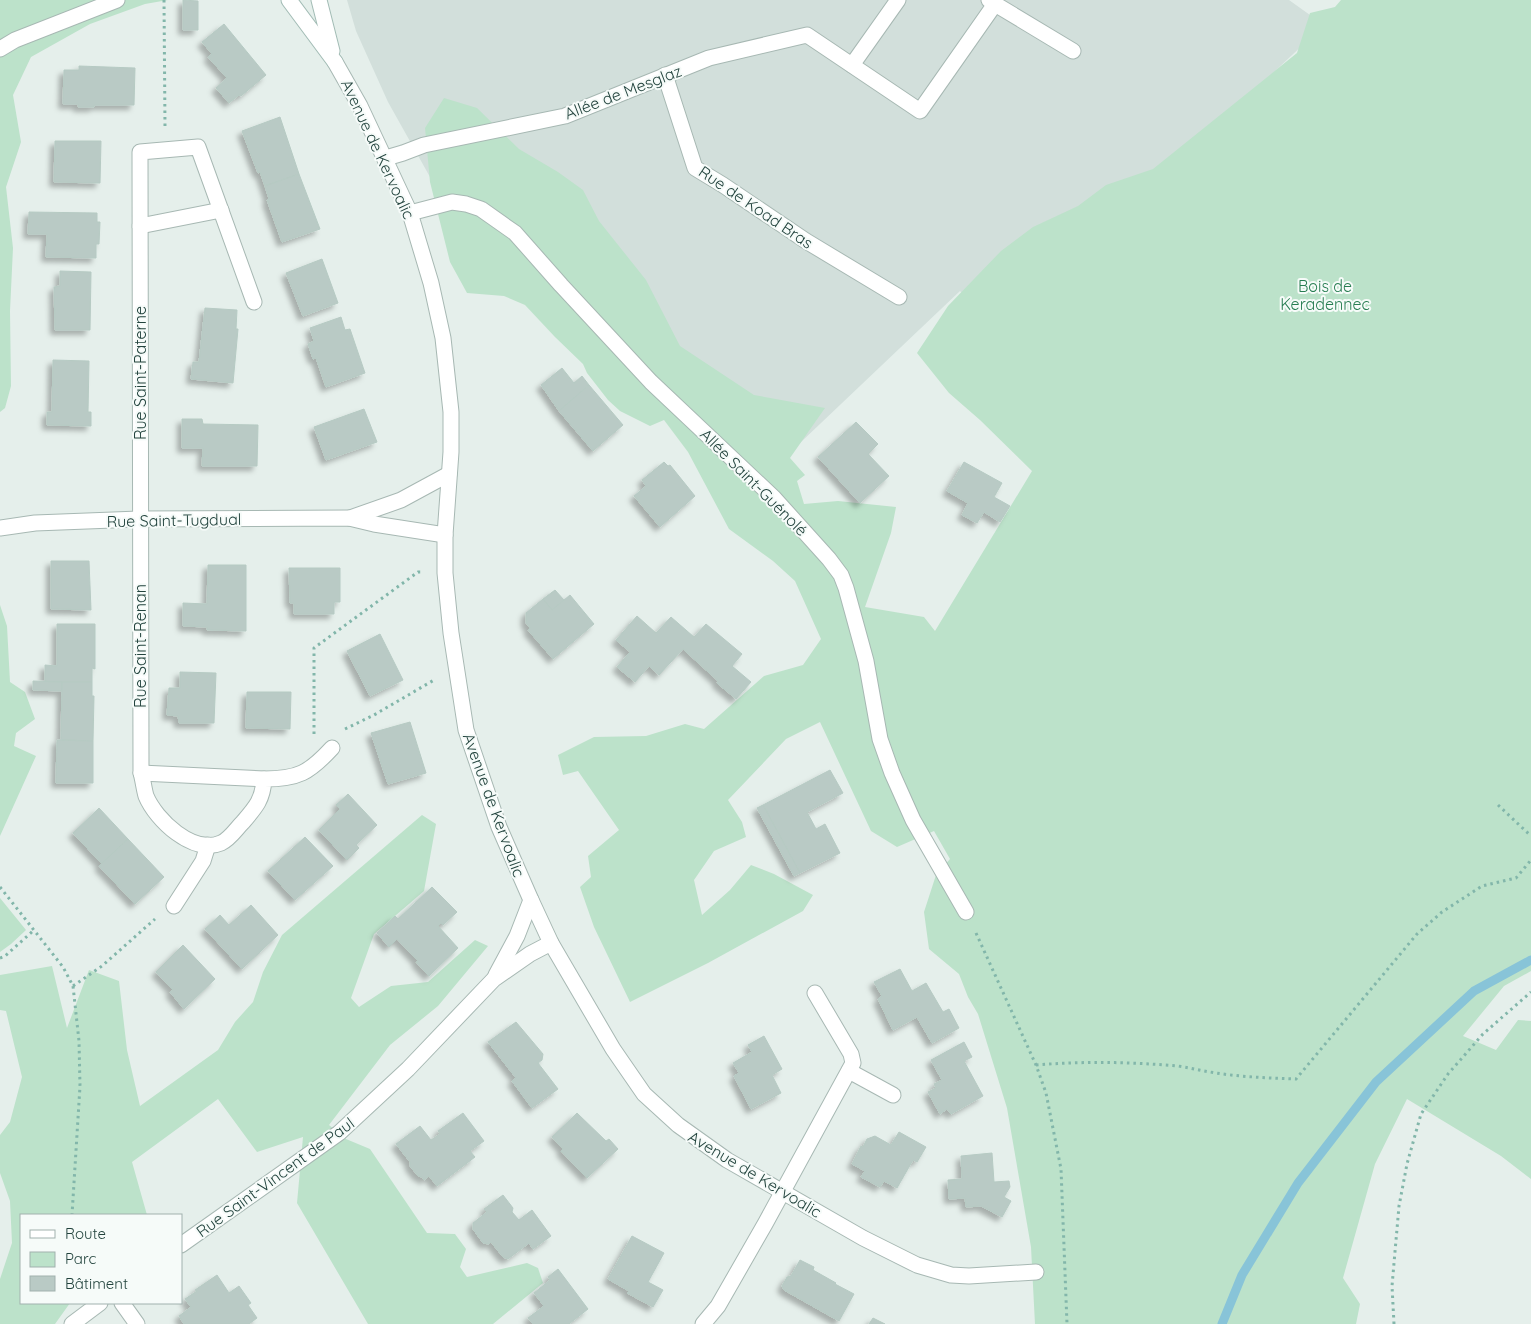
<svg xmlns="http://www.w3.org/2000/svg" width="1531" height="1324" viewBox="0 0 1531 1324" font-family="Quicksand,sans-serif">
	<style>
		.built { fill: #d2dfdb }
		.green { fill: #bce2ca }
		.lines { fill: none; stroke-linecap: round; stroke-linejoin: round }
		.stream { stroke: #88c4d8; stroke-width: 9 }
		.building { fill: #b9cac5; stroke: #b6cac3; filter: url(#shadow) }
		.street-casing { stroke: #a7b8b3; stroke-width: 17 }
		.secondary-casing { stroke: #a2bcb5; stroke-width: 17 }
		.path { stroke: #82b6aa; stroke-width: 3; stroke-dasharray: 2.5 4; stroke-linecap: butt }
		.street { stroke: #fff; stroke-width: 15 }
		.secondary { stroke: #fff; stroke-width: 15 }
		.labels { text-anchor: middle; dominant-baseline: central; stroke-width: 4; stroke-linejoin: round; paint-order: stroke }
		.street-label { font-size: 16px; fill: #22433d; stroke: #f6fbf9 }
		.park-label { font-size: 16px; fill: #287e52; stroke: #f6fbf9 }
	</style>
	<defs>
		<filter id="shadow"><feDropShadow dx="-4.5" dy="4.5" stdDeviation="2.5" flood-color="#0004"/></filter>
	</defs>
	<rect width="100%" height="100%" fill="#e5efeb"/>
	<polygon class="built" points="347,0 1289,0 1324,25 998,331 960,291 781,461 430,177 388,102 356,31"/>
	<g class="green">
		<polygon points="0,0 168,0 145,4 90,24 31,57 13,95 21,142 6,187 13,248 10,311 11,386 5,408 0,412"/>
		<polygon points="1341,0 1531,0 1531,971 1504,986 1463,1036 1496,1050 1518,1020 1531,1021 1531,1179 1501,1156 1407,1099 1375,1164 1343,1278 1360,1304 1356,1324 1035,1324 1031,1247 1007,1108 978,1014 968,997 959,974 929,949 924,912 936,875 950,859 934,831 897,847 871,831 820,722 786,739 728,800 742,822 746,837 714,851 694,880 702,915 730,890 751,865 774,874 813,895 803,911 708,963 630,1002 594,927 580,887 591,877 588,856 619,830 578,771 563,775 558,755 594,737 646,736 685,724 704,729 764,676 803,665 821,639 795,581 773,561 729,529 688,452 664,420 650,426 620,411 608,400 587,373 583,364 555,337 525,305 504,296 467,293 450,262 430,182 425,128 444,98 477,108 519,149 558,172 583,190 599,221 646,280 680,346 754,395 825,408 790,458 805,475 797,481 804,504 838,501 896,507 891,533 865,607 924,617 935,631 1032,471 980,420 949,393 917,353 948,306 1001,251 1033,227 1078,206 1106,185 1153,169 1297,53 1310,13 1335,7"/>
		<polygon points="0,605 7,626 10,682 25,692 35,719 16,733 14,746 36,756 0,836"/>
		<polygon points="422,815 436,824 424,891 374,934 351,998 359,1007 391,986 428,982 475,940 488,946 438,1006 390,1045 329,1125 346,1139 370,1149 427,1233 455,1234 466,1249 460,1267 467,1277 527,1263 538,1268 543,1283 493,1324 368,1324 297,1203 303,1137 257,1152 218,1099 132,1162 147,1215 21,1215 21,1303 70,1303 55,1324 0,1324 0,1279 12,1243 10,1201 0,1173 0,1135 10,1122 22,1077 6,1011 0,1010 0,975 52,966 67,1028 89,970 119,981 127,1050 140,1106 218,1050 235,1022 253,1002 263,972 282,935"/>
		<polygon points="0,898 26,930 11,944 0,952"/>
	</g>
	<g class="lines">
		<polyline class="stream" points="1222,1324 1242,1275 1298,1183 1376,1082 1474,991 1531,960"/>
	</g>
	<g class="building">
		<polygon points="183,0 198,1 198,30 183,30"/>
		<polygon points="224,24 266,75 241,96 239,95 229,103 216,88 227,78 208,57 212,54 202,42"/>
		<polygon points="79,66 135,68 134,105 94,105 94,107 78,107 78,104 63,104 64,70 79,70"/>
		<polygon points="280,117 299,174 265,186 260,172 258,173 242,131"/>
		<polygon points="55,141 101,141 100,183 54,182"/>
		<polygon points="299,174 320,229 282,242 267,200 269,199 265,186"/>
		<polygon points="29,212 97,213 97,222 100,222 99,244 96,244 96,258 46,257 47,234 28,234"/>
		<polygon points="322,259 338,303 303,316 286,273"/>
		<polygon points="60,271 91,272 90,330 55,330 54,287 60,286"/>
		<polygon points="205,308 237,310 236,329 238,329 233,383 191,379 193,362 199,362"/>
		<polygon points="341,317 345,330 350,329 365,373 326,387 316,358 313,359 308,344 314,341 310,328"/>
		<polygon points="53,360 89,361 88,412 91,412 91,426 47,425 47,412 52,412"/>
		<polygon points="562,368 574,383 582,376 589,385 559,411 541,385"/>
		<polygon points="589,385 623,425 593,451 559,411"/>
		<polygon points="364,409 377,442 326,460 314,427"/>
		<polygon points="182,419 202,419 203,424 258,425 257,466 202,466 203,448 182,448"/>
		<polygon points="856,422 878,444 868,454 889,476 860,503 818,457"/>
		<polygon points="664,462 668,466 670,465 695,496 660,527 634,496 646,486 642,480"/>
		<polygon points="964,462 1002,483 994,497 1010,506 1000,522 984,512 977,523 962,515 968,503 947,491"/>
		<polygon points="51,561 89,561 91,610 51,609"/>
		<polygon points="208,565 246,565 246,631 207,630 207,627 183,626 183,603 207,604"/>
		<polygon points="289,568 340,568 340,602 334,602 334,614 294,614 294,603 290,603"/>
		<polygon points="555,590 564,600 552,610 543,599"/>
		<polygon points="570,595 594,624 553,659 528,630 530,628 526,623 526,613 543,599 552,610"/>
		<polygon points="637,616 656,633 671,617 694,637 706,624 742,654 732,666 751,682 736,699 717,683 718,681 683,649 659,675 649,666 635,682 617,667 630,652 616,640"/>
		<polygon points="57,624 95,624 95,669 92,668 92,682 45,682 45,665 57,666"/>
		<polygon points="380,634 403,680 370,696 347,651"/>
		<polygon points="180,672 216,673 214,723 179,723 178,716 167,715 169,688 180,688"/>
		<polygon points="33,681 62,682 62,691 33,690"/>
		<polygon points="62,682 92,682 92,696 94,696 93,741 61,740"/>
		<polygon points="247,692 291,692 290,729 246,728"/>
		<polygon points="410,722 426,773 388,784 371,733"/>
		<polygon points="57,740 93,741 93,783 56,783"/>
		<polygon points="830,770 843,793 807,812 816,829 825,824 840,853 800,873 763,805"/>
		<polygon points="348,794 377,825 356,845 359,848 347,860 319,830 340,809 336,805"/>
		<polygon points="763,805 800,873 794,876 757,808"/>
		<polygon points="99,808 128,839 102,864 73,833"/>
		<polygon points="305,837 333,866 295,900 268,871"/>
		<polygon points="128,839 164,877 135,904 99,866"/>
		<polygon points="432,887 457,912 443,925 441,923 438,926 458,948 429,976 416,962 418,961 397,939 389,947 377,933 395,916 398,919"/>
		<polygon points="251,905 278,935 242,969 205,929 220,915 229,925"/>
		<polygon points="183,945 215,979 184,1009 170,992 173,990 156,972"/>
		<polygon points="900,969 912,991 926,983 943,1012 949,1009 959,1028 932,1043 917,1017 893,1030 878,999 882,996 874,982"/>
		<polygon points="516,1022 543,1054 542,1060 538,1063 558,1089 532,1108 512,1081 516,1078 488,1042"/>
		<polygon points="764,1036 782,1069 772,1075 781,1093 751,1109 734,1076 739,1073 733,1063 752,1052 748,1045"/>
		<polygon points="964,1042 972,1057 964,1061 983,1096 951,1114 947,1109 940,1114 928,1092 936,1088 934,1084 942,1080 931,1060"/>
		<polygon points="463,1113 484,1141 470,1151 475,1157 437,1186 429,1176 424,1180 422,1177 418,1176 410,1166 410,1162 396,1144 420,1126 431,1140 440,1134 438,1131"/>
		<polygon points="577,1113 606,1141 609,1139 618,1149 587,1178 561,1151 563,1149 552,1137"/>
		<polygon points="899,1132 926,1147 917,1162 913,1160 897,1188 884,1181 880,1187 861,1177 865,1171 852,1164 861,1146 863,1147 867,1139 875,1136 891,1145"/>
		<polygon points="992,1153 994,1182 1009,1181 1010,1187 1004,1197 1011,1201 1002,1217 981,1206 966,1207 965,1198 949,1199 948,1180 962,1179 961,1156"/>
		<polygon points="503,1195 513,1208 512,1212 519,1220 532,1210 551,1236 533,1249 529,1243 508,1259 503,1257 491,1242 489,1244 483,1243 473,1229 473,1223 487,1212 484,1209"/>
		<polygon points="632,1236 664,1253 648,1282 663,1290 653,1307 627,1293 629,1291 608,1279"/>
		<polygon points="800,1260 814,1267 813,1270 836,1283 835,1284 854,1294 839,1321 784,1290 782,1286 787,1277 791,1276"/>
		<polygon points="558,1269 588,1309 569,1324 533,1324 528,1318 544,1306 534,1293 550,1280 548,1277"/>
		<polygon points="217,1275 229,1293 239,1286 251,1303 248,1305 257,1318 249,1324 184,1324 179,1316 191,1307 185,1299 197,1291 195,1290"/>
		<polygon points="873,1318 885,1324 869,1324"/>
	</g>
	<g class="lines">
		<g class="street-casing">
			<g id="street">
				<polyline points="995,4 1073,51"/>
				<polyline points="0,49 15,40 117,0"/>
				<polyline points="335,62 360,106 410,213 431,283 443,338 451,412 451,452 445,535 445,573 451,633 466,730 499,827 531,900 551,943 565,967 613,1049 644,1094 678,1125 727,1160 863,1238 917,1265 951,1275 969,1276 1036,1272"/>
				<polyline points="852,65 898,0"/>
				<polyline points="665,75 695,168 723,185 806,241 899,297"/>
				<polyline points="386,158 403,153 424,145 565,116 709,58 807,35 920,111 995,4 989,0"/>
				<polyline points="410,213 452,202 466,204 481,209 515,233 561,285 651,382 774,498 829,559 841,575 846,588 866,661 880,739 892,773 913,820 966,912"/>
				<polyline points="140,226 221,210"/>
				<path d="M254 302 198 147 140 152 141 773C143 780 144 789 146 796 156 820 193 855 221 843 230 839 236 829 243 822 256 807 263 799 264 779 298 779 309 773 332 748"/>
				<polyline points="350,518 401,500 449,474"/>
				<polyline points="0,528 35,523 139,519 349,518 374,524 445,535"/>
				<polyline points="141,773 264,779"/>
				<polyline points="174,906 203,861 208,845"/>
				<polyline points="496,975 517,936 531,900"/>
				<polyline points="849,1071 893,1095"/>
				<polyline points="181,1245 339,1133 408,1069 494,979 530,954 551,943"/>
				<polyline points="122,1303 137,1324"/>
				<polyline points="72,1324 100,1303"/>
				<polyline points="703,1324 718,1306 765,1224 853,1063 851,1054 815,993"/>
			</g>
		</g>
		<g class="secondary-casing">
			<g id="secondary">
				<polyline points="289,0 335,62"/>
				<polyline points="319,0 332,51"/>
			</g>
		</g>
		<g class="path">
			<polyline points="164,0 165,127"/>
			<polyline points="345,729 374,715 434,680"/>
			<polyline points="314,734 314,648 418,572 422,572"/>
			<polyline points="1498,805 1531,836"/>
			<polyline points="0,887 63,967 73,986 79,1041 80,1086 72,1215"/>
			<polyline points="976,933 1036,1065 1046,1093 1061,1169 1067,1324"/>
			<polyline points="0,958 5,956 33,931"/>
			<polyline points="73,986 102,966 155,919"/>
			<path d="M1036 1065C1084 1061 1130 1062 1178 1066 1191 1068 1203 1071 1216 1073 1242 1077 1269 1078 1296 1079L1417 934 1442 912 1482 886 1516 878 1531 860"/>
			<polyline points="1394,1324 1392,1286 1399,1206 1407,1164 1421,1114 1448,1074 1483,1034 1531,992"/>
		</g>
		<use href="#street" class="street"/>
		<use href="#secondary" class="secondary"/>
	</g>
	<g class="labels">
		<g class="street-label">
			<text transform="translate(623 92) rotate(-21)">Allée de Mesglaz</text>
			<text transform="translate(378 149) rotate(65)">Avenue de Kervoalic</text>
			<text transform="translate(756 207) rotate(34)">Rue de Koad Bras</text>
			<text transform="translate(140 373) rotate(-90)">Rue Saint-Paterne</text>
			<text transform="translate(754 482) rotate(45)">Allée Saint-Guénolé</text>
			<text transform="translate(174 520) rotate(-1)">Rue Saint-Tugdual</text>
			<text transform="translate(140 646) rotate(-90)">Rue Saint-Renan</text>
			<text transform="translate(494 805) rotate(70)">Avenue de Kervoalic</text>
			<text transform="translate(755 1174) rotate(31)">Avenue de Kervoalic</text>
			<text transform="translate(275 1177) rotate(-36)">Rue Saint-Vincent de Paul</text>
		</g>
		<g class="park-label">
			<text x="1325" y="286">Bois de<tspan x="1325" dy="18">Keradennec</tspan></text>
		</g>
	</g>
	<rect x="20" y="1214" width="162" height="90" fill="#f6fbf9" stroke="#a1b1ae"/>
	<rect x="30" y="1230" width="25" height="8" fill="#ffffff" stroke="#a1b1ae"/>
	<text x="65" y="1239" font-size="15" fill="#22433d">Route</text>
	<rect x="30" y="1252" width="25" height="15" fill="#bce2ca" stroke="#a1b1ae"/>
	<text x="65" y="1264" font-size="15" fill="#22433d">Parc</text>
	<rect x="30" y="1276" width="25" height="15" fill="#b9cac5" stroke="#a1b1ae"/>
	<text x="65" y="1289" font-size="15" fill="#22433d">Bâtiment</text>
</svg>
